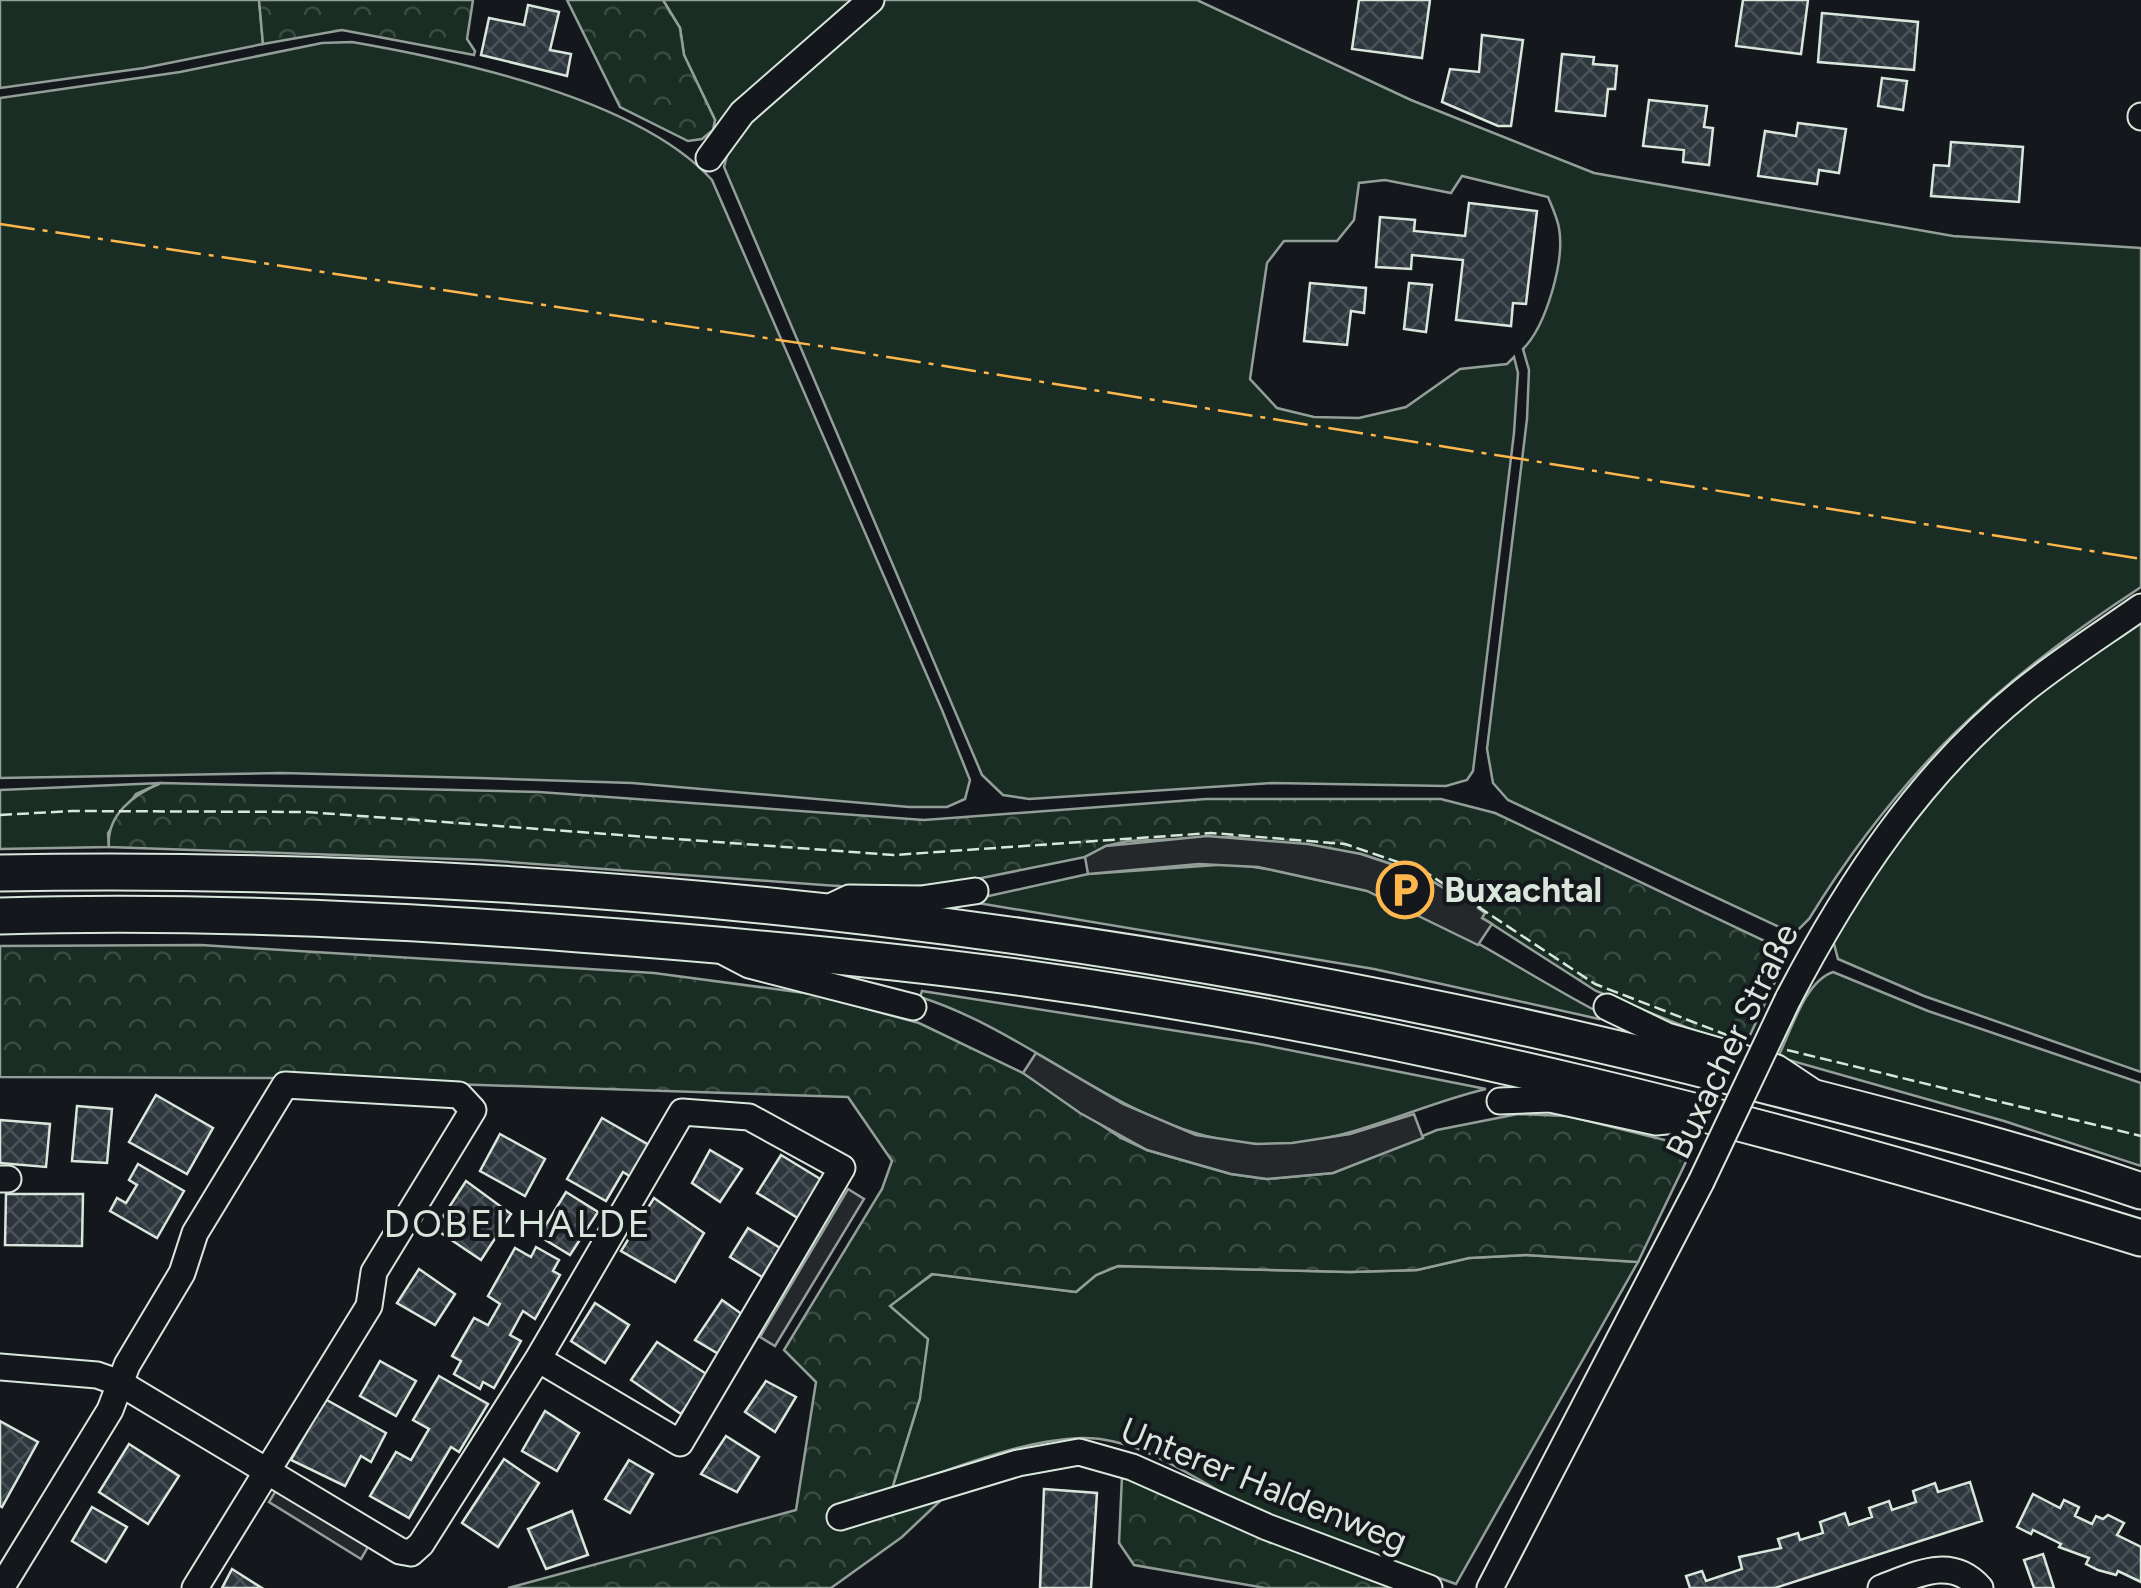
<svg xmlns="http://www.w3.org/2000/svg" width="2141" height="1588" viewBox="0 0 2141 1588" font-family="Figtree,sans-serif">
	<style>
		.green { fill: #1a2d24; stroke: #939e99; stroke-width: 2.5 }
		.forest { fill: url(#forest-crowns); stroke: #939e99; stroke-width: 2.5 }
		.parking { fill: #24282b; stroke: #939e99; stroke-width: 2.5 }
		.building { fill: url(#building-cross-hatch); stroke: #d8e6dc; stroke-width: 2.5 }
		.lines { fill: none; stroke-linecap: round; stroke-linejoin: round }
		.minor-casing { stroke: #d8e6dc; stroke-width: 29 }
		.highway-casing { stroke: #d8e6dc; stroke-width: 39 }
		.minor { stroke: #14181c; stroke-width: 25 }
		.highway { stroke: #14181c; stroke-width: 35 }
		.minor-bridge-casing { stroke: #d8e6dc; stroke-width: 29; stroke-linecap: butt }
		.minor-bridge { stroke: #14181c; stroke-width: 25 }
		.fence { stroke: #d8e6dc; stroke-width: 2.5; stroke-dasharray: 12 5; stroke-linecap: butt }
		.power { stroke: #ffb74d; stroke-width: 2.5; stroke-dasharray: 35 8 5 8; stroke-linecap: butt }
		.labels { text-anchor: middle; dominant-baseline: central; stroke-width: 8; stroke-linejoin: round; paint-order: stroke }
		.poi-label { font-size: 35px; font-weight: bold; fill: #d8e6dc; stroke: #14181c; text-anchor: start }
		.street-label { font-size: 35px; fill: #d8e6dc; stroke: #14181c }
		.neighbourhood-label { font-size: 38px; letter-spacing: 2.5px; fill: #d8e6dc; stroke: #14181c }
	</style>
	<defs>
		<pattern id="forest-crowns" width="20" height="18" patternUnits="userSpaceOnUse" patternTransform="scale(2.5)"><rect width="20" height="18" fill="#1a2d24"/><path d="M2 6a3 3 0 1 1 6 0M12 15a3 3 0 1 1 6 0" fill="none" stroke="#3b4b43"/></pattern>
		<pattern id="building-cross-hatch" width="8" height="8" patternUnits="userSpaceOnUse" patternTransform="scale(2.5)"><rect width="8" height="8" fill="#2c363c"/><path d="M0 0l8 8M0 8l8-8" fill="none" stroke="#4a5358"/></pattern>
	</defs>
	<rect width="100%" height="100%" fill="#14181c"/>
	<g class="green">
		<polygon points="0,0 259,0 263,44 144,68 0,88"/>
		<polygon points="663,0 862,0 713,130 715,120 684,55 680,28"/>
		<path d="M880 0H1197L1411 100 1594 173 1953 236 2141 248V587C1997 681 1900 771 1809 919L1794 934 1508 800 1493 783 1487 749 1527 419 1529 370 1523 349C1546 326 1565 261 1559 228 1557 217 1552 207 1548 197L1462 176 1451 193 1385 180 1359 183 1354 220 1337 241H1284L1267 263 1250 379 1277 408 1314 417 1359 418 1406 407 1460 369 1507 364 1514 357 1518 373 1514 433 1473 771 1467 780 1446 786 1272 783 1029 799 1003 795 982 775 724 167 732 136Z"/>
		<path d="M352 42C456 60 639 99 712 180L942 710 970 780 965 799 947 807H909L632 783 479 778 282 773 0 778V98L180 72 322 43Z"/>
		<path d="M2141 620V1072L1924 996 1838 959 1833 940C1879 863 1932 788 1998 726 2041 686 2092 654 2141 620Z"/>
		<polygon points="161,783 136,794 108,833 109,847 0,849 0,790"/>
		<path d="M1231 864C1277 870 1324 876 1368 891 1451 920 1524 974 1602 1014L1599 1019 1374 969 966 901 1088 874Z"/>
		<path d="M1833 972 1928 1011 2141 1083V1166L2004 1121 1778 1057C1791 1032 1804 982 1833 972Z"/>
		<path d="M922 991 1254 1043 1486 1089C1422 1104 1364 1135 1297 1143 1150 1159 1050 1038 920 997Z"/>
		<path d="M1526 1255 1638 1262 1456 1584C1392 1561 1326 1539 1263 1513 1206 1490 1148 1437 1082 1438 1018 1440 952 1470 892 1489L920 1398 889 1306 933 1274 1076 1292 1096 1275 1118 1266 1350 1272 1417 1270 1469 1258Z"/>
	</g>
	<g class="forest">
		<polygon points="259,0 473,0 467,39 475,51 474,55 342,30 263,44"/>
		<polygon points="567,0 663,0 680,28 684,55 715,120 713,130 702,139 688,141 620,107"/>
		<path d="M161 783 539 792 924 820 1206 799H1441L1495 813 1769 943 1780 952 1783 965 1743 1050 1596 991 1481 917 1478 882 1464 900 1418 873 1361 854 1232 837 1128 841 1106 846 1085 857 957 883 878 889 481 860 109 847C106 815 134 794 161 783Z"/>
		<polygon points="201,945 654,973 812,994 919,1023 1023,1073 1121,1138 1147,1150 1231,1174 1267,1179 1333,1173 1437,1130 1518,1114 1568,1116 1693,1147 1638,1262 1526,1255 1469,1258 1417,1270 1350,1272 1118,1266 1096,1275 1076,1292 932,1274 890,1306 928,1339 920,1398 892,1489 939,1502 902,1537 831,1588 508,1588 796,1510 816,1382 784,1350 882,1189 892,1161 848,1097 270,1078 0,1077 0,946"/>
		<polygon points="1122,1476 1208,1515 1394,1588 1265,1588 1134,1565 1119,1543"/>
	</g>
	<g class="parking">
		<polygon points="1207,836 1308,844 1361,854 1418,873 1464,900 1477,882 1490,888 1478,908 1485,913 1482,918 1492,924 1478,945 1367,891 1258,867 1199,864 1088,874 1085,857 1106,846"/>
		<polygon points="1036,1053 1123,1104 1196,1135 1256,1144 1292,1143 1350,1134 1414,1114 1423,1138 1333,1173 1267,1179 1231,1174 1147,1150 1080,1113 1023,1073"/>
		<polygon points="848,1189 864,1199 775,1346 760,1337"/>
		<polygon points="278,1487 368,1547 361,1559 269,1502"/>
	</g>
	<g class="building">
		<polygon points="1359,0 1430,0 1422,58 1352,49"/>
		<polygon points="1743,0 1808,0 1801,54 1736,46"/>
		<polygon points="528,5 559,12 550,50 571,54 567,76 481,55 489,18 524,25"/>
		<polygon points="1822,13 1918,22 1914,70 1818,62"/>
		<polygon points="1482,35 1523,40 1511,126 1498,126 1442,102 1450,69 1479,72"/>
		<polygon points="1562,54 1594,57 1593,64 1617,66 1615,89 1608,89 1605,116 1556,111"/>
		<polygon points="1882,78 1907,81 1903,110 1878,106"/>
		<polygon points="1649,100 1707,106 1704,127 1713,128 1709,165 1683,162 1684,150 1643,146"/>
		<polygon points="1798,123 1846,129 1839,173 1819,170 1817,184 1758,176 1765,131 1796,136"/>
		<polygon points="1951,142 2023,147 2019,202 1931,196 1934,165 1949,166"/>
		<polygon points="1469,203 1537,211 1526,304 1513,303 1511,326 1456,320 1463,260 1412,255 1411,269 1376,267 1380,217 1415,220 1414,231 1465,236"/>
		<polygon points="1310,283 1366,288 1364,313 1351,311 1347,345 1304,341"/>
		<polygon points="1409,283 1432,285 1426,332 1404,329"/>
		<polygon points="156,1095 213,1128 187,1174 129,1142"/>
		<polygon points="77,1106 112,1109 107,1163 72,1161"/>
		<polygon points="602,1118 649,1145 631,1177 623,1172 606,1201 567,1179"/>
		<polygon points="0,1120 50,1124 46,1167 0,1163"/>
		<polygon points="500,1134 545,1159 525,1196 480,1171"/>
		<polygon points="710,1150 742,1169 720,1202 692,1183"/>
		<polygon points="781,1155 827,1183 801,1220 757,1193"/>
		<polygon points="138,1164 184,1191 157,1238 110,1211 117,1198 126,1203 137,1185 129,1180"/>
		<polygon points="466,1181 511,1214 481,1260 435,1229"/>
		<polygon points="566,1192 598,1212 570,1255 539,1236"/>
		<polygon points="6,1194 83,1194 82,1246 5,1245"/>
		<polygon points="654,1198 704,1233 675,1282 621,1251"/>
		<polygon points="748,1228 780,1248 762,1277 730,1257"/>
		<polygon points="536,1247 559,1260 553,1271 560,1275 535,1319 523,1311 510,1335 521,1341 494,1388 483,1382 480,1389 454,1374 461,1361 452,1356 474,1318 488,1325 500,1304 488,1296 515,1248 531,1257"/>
		<polygon points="419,1269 455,1294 435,1325 397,1303"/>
		<polygon points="722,1300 746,1317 722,1356 695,1340"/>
		<polygon points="595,1303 629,1325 605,1363 571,1341"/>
		<polygon points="657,1342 708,1375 681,1414 631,1380"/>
		<polygon points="380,1361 416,1381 396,1416 360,1396"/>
		<polygon points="439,1376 488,1404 459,1452 451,1447 409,1518 370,1496 396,1452 411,1460 429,1429 413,1420"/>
		<polygon points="766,1381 796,1397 775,1432 745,1412"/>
		<polygon points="325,1399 386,1433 371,1462 361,1456 345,1486 291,1460"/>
		<polygon points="545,1411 579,1433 557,1471 522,1451"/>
		<polygon points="0,1421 38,1442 2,1507 0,1506"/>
		<polygon points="726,1436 759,1457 737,1492 701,1474"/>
		<polygon points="129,1444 179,1476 148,1524 99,1492"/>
		<polygon points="504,1459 539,1483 498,1547 462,1523"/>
		<polygon points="629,1460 653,1474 630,1513 605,1499"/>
		<polygon points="1970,1482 1982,1521 1775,1588 1690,1588 1686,1576 1702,1571 1706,1581 1742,1569 1739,1557 1781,1548 1778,1539 1798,1533 1800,1540 1823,1533 1820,1522 1845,1513 1849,1525 1872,1517 1869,1508 1889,1501 1892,1510 1916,1502 1913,1491 1935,1483 1938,1492"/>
		<polygon points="1044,1489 1097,1493 1091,1588 1040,1588"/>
		<polygon points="2033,1494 2060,1508 2064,1500 2079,1507 2075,1516 2092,1524 2096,1516 2103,1519 2108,1515 2124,1523 2117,1535 2141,1547 2141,1582 2118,1571 2116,1575 2098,1570 2086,1564 2089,1558 2059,1547 2061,1544 2033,1530 2031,1534 2017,1527"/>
		<polygon points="92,1507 127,1527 106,1562 72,1541"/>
		<polygon points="572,1511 588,1555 546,1569 528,1529"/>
		<polygon points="2043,1554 2054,1588 2034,1588 2024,1560"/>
		<polygon points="232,1569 262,1588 222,1588"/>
	</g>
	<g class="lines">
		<g class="minor-casing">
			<g id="minor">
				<polyline points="2141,117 2141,116"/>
				<polyline points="709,158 742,113 871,0"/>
				<polyline points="828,908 849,898 921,899 975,891"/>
				<polyline points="726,953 749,965 913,1007"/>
				<path d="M1788 999C1848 884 1920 774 2023 691 2060 661 2101 635 2141 607"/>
				<polyline points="1607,1007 1667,1036 1777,1068 1810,1090"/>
				<polyline points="1500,1101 1550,1099 1656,1122 1697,1118"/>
				<polyline points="0,1179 8,1179"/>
				<polyline points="0,1367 97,1375 120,1383 400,1551 411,1553 421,1544 538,1359 682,1112 749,1117 842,1168 680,1443 538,1359"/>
				<polyline points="840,1517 1018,1463 1079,1452 1132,1467 1267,1527 1429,1588"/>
				<polyline points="1,1588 110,1410 127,1365 182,1273 195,1233 285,1085 459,1095 473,1110 374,1272 369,1306 195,1588"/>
				<polyline points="1490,1588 1701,1182"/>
				<path d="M1881 1588C1916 1575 1951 1555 1980 1588"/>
			</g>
		</g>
		<g class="highway-casing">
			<g id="highway">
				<path d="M0 873C586 863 1174 934 1741 1079 1876 1114 2010 1146 2141 1191"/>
				<path d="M0 916C193 910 386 919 579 934 728 945 876 958 1024 978 1403 1030 1776 1125 2141 1238"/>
			</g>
		</g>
		<use href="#minor" class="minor"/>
		<use href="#highway" class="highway"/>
		<g class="minor-bridge-casing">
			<polyline id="minor-bridge" points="1701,1182 1788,999"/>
		</g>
		<use href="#minor-bridge" class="minor-bridge"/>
		<g class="fence">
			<polyline points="0,815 72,811 307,812 894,855 1211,833 1345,844 1424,871 1595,984 1745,1042"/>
			<polyline points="1787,1050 2141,1136"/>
		</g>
		<polyline class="power" points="0,224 826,347 2141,559"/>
	</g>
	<defs>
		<g id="parking-ring" transform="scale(2.875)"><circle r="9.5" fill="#14181c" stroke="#ffb74d" stroke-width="1.5"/><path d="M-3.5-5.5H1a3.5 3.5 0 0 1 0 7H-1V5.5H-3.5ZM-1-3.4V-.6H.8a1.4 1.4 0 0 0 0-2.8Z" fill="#ffb74d"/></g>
	</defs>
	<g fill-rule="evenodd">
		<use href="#parking-ring" x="1405" y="890"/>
	</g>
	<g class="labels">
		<g class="poi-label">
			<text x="1444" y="890">Buxachtal</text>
		</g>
		<g class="street-label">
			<text transform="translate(1732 1041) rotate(-64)">Buxacher Straße</text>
			<text transform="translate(1264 1485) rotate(22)">Unterer Haldenweg</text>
		</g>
		<g class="neighbourhood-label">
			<text x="518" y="1224">DOBELHALDE</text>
		</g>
	</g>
</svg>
